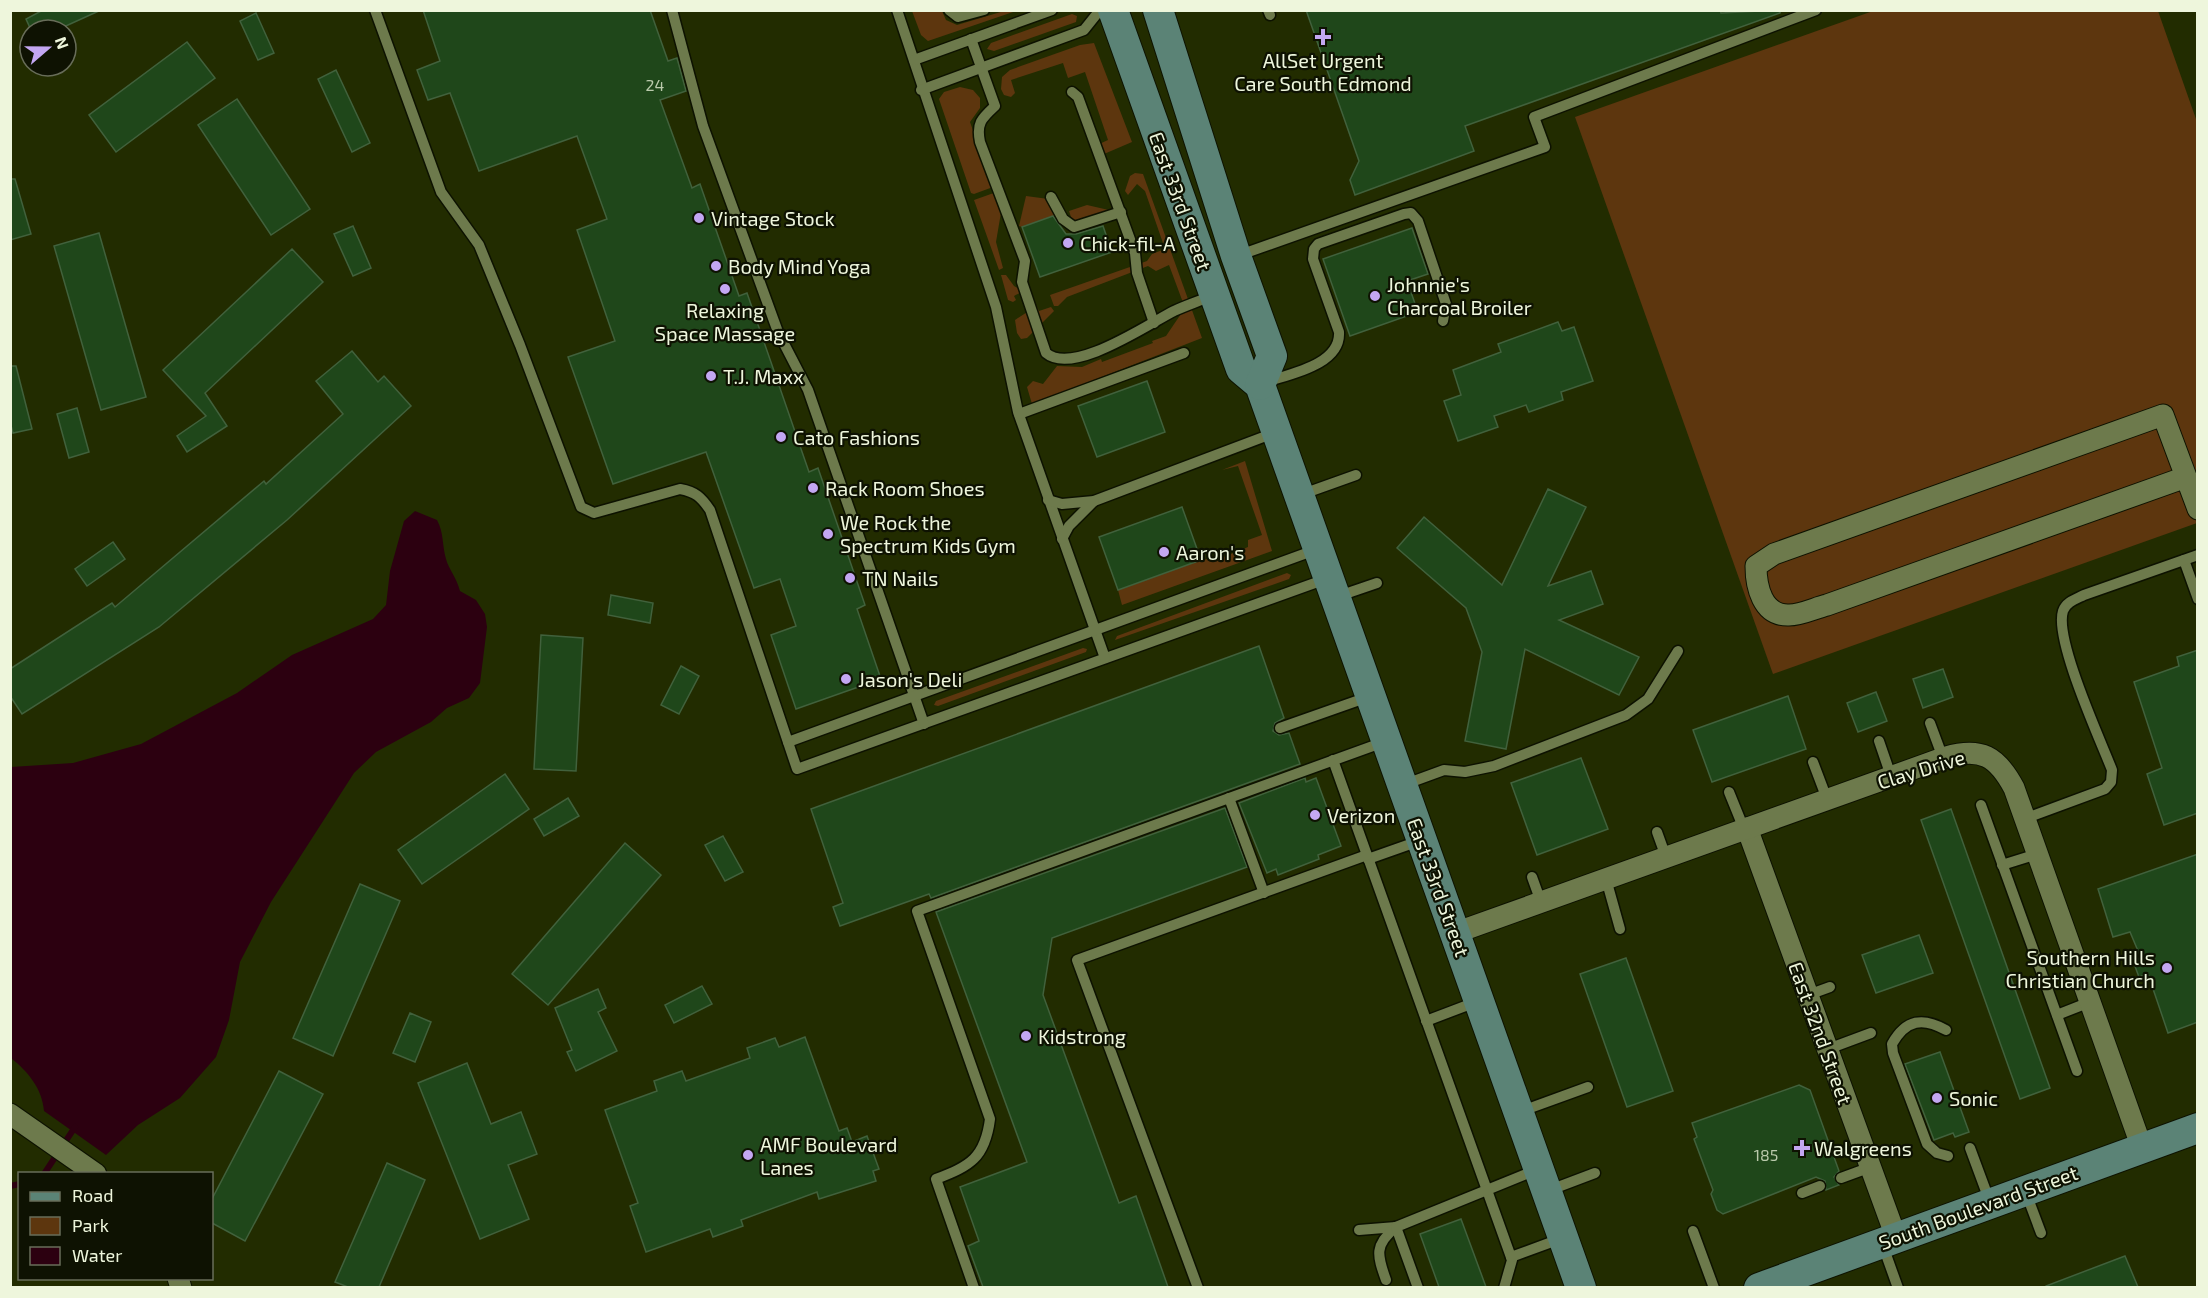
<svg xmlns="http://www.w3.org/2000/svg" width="2208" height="1298" viewBox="0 0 2208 1298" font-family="'Exo 2',sans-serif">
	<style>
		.green { fill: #5d360e }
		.water { fill: #2c0010 }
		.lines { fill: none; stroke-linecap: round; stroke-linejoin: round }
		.stream { stroke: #2c0010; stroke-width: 6 }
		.building { fill: #1f471a; stroke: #41613c; stroke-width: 1.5 }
		.lane-casing { stroke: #0d1200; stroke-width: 13 }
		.street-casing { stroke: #0d1200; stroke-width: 23 }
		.secondary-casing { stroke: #0d1200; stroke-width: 32 }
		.lane { stroke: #6d7a4c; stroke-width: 10 }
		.street { stroke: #6d7a4c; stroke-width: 21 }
		.secondary { stroke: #5b8376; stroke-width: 30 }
		.poi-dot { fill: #c3a7f2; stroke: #0e1202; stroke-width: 2 }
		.labels { text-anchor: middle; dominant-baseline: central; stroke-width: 4.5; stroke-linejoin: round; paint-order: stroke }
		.number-label { font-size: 16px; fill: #bacaac }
		.poi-label { font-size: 20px; fill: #eef6dc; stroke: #0e1202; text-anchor: start }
		.street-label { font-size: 20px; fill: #eef6dc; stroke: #0e1202 }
	</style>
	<rect width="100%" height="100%" fill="#222c00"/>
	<g class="green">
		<polygon points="912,11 942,11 946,20 957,25 1004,11 1016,11 928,41 921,35"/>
		<polygon points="1873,11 2158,11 2197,122 2197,523 1773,674 1575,117"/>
		<polygon points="1072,14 1077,16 1076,22 994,51 987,49 991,43"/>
		<polygon points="1094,43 1132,142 1104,154 1097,145 1108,140 1085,72 1068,78 1063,63 1011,80 1015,93 1011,97 1004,95 1001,89 1002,77 1010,70 1080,45"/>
		<polygon points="960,87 973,90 980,98 980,108 970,122 993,187 974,194 971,193 939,99 944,92"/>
		<polygon points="1135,173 1143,174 1202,338 1032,404 1027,387 1033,381 1043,384 1057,366 1082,367 1101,359 1102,362 1153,343 1152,341 1166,336 1185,308 1169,265 1156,271 1148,266 1067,297 1058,306 1054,306 1050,295 1147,261 1152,254 1165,249 1145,191 1137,184 1128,195 1125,191 1130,176"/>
		<polygon points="1005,189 996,242 1003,268 999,270 974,200"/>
		<polygon points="1026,196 1056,200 1059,214 1022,227 1019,226"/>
		<polygon points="1087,205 1113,211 1074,226 1069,211"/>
		<polygon points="1001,275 1006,275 1014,286 1023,291 1014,296 1016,300 1013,302 1008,300"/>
		<polygon points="1031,295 1039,311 1051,307 1054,311 1027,338 1021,339 1017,333 1015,320 1032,309"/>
		<path d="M1245 461 1272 551 1122 605 1118 590C1136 584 1210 553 1221 558L1248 547V540L1262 535 1238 466 1222 470Z"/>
		<polygon points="1287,573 1291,575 1289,579 1115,640 1117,636"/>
		<polygon points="1083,648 1087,649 1086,652 938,706 934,705 936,701"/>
	</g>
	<path class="water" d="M415 511 437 520C444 533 442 545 446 559 449 570 456 576 460 591L476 600 485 614 487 627 480 683 469 698 447 708 431 722 376 752 354 773 271 902 240 962 229 1020 216 1057 180 1098 138 1125 106 1155 44 1111C42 1088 28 1072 11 1058V767L73 763 141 744 237 693 292 655 373 619 386 605 390 571 404 521Z"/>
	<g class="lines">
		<g class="stream">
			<polyline points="44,1174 75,1127"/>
			<polyline points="10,1186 20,1184"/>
		</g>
	</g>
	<g class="building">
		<polygon points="43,10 101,10 57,30 31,30 26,19"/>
		<polygon points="423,10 650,10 668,61 677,58 686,91 660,100 692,188 700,184 739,296 747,293 809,472 818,468 865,605 857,609 881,679 796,709 771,635 796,626 780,579 754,588 706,452 613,484 568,357 615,341 577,230 607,219 577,136 479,171 450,93 428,100 417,70 440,61"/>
		<polygon points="1306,10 1720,10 1721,13 1780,10 1780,13 1465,126 1474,151 1355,195 1350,180 1359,161"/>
		<polygon points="256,13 274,53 258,60 240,21"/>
		<polygon points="187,42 215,78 116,152 89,115"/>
		<polygon points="336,70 370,143 352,152 318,79"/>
		<polygon points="237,99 310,209 271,235 198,125"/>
		<polygon points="10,179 15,179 31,234 10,240"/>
		<polygon points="1053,216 1066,234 1076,234 1103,226 1112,252 1040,277 1022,227"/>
		<polygon points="353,226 371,268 353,276 334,234"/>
		<polygon points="1412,228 1428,274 1407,281 1418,312 1350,336 1323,259"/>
		<polygon points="99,233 146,397 101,410 54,246"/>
		<polygon points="292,249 323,282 205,393 227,426 187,452 177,436 206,416 163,370"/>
		<polygon points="1558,322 1562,331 1574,327 1593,381 1561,392 1563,400 1529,412 1526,405 1494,416 1498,427 1458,441 1444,401 1461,395 1453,370 1501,352 1498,344"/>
		<polygon points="352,351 378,382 384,376 411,406 287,520 159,627 22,714 10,696 10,669 112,603 115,607 264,481 266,484 343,414 316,381"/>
		<polygon points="10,366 16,366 32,429 13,433 10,422"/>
		<polygon points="1147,381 1165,432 1097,457 1078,406"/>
		<polygon points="77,408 89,452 69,458 57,414"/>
		<polygon points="1548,489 1586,507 1548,586 1591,571 1603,604 1559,620 1639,657 1619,695 1525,649 1506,749 1465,741 1482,652 1466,608 1397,548 1424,517 1502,585"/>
		<polygon points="1182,507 1201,560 1118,590 1099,537"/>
		<polygon points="113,542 125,559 87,586 75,569"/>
		<polygon points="611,595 653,603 650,623 608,615"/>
		<polygon points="541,635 583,638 576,771 534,769"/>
		<polygon points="1259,646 1284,718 1275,723 1273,731 1279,735 1289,733 1300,764 931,898 929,894 840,926 833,907 843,903 811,809"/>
		<polygon points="2198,650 2198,813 2164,825 2147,774 2162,768 2134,682 2179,666 2177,657"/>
		<polygon points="681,666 699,676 679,714 661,705"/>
		<polygon points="1943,669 1953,697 1923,708 1913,679"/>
		<polygon points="1876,692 1887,721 1858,732 1847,703"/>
		<polygon points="1788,696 1806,749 1712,782 1693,730"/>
		<polygon points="1581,758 1608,829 1537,855 1511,783"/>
		<polygon points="505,774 529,809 422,884 398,850"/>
		<polygon points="1305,778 1306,782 1316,778 1341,846 1318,855 1319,859 1278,875 1276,869 1267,873 1239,803"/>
		<polygon points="568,798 579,816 544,836 534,819"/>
		<polygon points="1225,808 1247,867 1052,938 1043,995 1119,1203 1136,1196 1168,1287 983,1287 968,1246 979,1241 960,1187 1027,1162 936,912"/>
		<polygon points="1951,809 2050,1088 2020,1099 1921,820"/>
		<polygon points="723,836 743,872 725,881 705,845"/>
		<polygon points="625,843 661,875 548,1005 512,974"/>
		<polygon points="2198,854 2198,1022 2168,1033 2148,974 2139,977 2133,961 2141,958 2130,932 2113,937 2098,889"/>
		<polygon points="360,884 400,901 333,1056 293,1038"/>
		<polygon points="1919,935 1933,973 1876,993 1862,955"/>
		<polygon points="1626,958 1673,1091 1627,1107 1580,974"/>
		<polygon points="702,986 712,1004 674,1023 665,1005"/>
		<polygon points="598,989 606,1008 598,1012 617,1051 576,1071 567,1052 572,1050 555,1008"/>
		<polygon points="410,1013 431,1022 415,1062 393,1053"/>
		<polygon points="805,1037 839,1131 847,1128 852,1142 867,1136 879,1169 873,1171 876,1181 819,1199 817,1192 741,1220 743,1226 713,1237 710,1229 646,1252 630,1206 638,1203 605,1110 657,1091 654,1081 682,1071 686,1081 750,1058 747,1048 775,1038 779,1047"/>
		<polygon points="1940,1052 1969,1132 1955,1137 1953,1133 1934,1140 1905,1064"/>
		<polygon points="467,1063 491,1124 521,1112 537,1154 508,1165 529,1219 480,1239 418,1083"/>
		<polygon points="279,1071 323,1094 245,1241 212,1223 212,1199"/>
		<polygon points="1799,1085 1810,1090 1839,1171 1834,1177 1839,1185 1826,1190 1825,1181 1816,1177 1723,1214 1717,1210 1711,1194 1713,1190 1694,1139 1697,1137 1692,1123"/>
		<polygon points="387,1163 425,1180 379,1287 348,1287 335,1282"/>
		<polygon points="1461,1219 1486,1287 1439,1287 1420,1234"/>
		<polygon points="2125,1256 2138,1287 2046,1287 2046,1286"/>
	</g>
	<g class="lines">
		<g class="lane-casing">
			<g id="lane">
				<path d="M375 10 441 192 479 245 520 345 581 507 594 513 680 489C696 492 701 497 710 510L797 769 1326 579"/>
				<polyline points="672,10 703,126 778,332 808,390 924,724"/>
				<polyline points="897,10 996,307 1018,412 1105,658"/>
				<polyline points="949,10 958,17 984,10"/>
				<polyline points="1268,10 1270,15"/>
				<path d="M971 39 995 106C982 118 976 123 980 142L1025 261 1022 282 1046 353C1073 376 1148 324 1174 311 1187 305 1200 301 1213 295"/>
				<polyline points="914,60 1052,10"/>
				<polyline points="921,90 1084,30 1100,10"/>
				<polyline points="1072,92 1078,97 1135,253 1137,273 1154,323"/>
				<polyline points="1051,197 1063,219 1074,227 1121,212"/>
				<polyline points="1237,256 1545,147 1534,117 1816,10"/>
				<path d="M1266 382C1289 374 1341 365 1339 332L1313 259 1314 249 1318 244 1404 214 1411 213 1418 221 1446 304 1443 321"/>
				<polyline points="1019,414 1184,353"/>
				<polyline points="1300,495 1356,475"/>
				<polyline points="1048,500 1062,504 1094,501 1274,433"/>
				<polyline points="1062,539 1069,526 1094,501"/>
				<polyline points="2184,560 2198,599"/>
				<polyline points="1336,597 1377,583"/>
				<polyline points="1930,723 1943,758"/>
				<polyline points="1280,728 1368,697"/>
				<polyline points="1879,741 1891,776"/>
				<polyline points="788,742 1315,550"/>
				<polyline points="1333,760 1512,1260 1504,1288"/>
				<polyline points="1813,762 1827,799"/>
				<polyline points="1403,785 1444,770 1465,772 1494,766 1626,715 1648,699 1678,651"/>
				<polyline points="1729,792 1744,829"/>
				<polyline points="1229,798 1264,893"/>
				<polyline points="1981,805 2077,1071"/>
				<path d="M2024 819 2105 789 2111 782 2112 770C2100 739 2054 639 2063 611 2066 602 2076 599 2084 595L2198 555"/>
				<polyline points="1657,832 1666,857"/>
				<polyline points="1368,859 1419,841"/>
				<polyline points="2002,865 2037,854"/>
				<polyline points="1532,877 1541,902"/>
				<polyline points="1606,879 1620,929"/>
				<polyline points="1808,995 1830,987"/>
				<polyline points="2057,1015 2090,1002"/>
				<polyline points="1426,1021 1476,1002"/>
				<path d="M1946 1030C1923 1017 1906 1019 1892 1044L1893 1053 1927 1144 1937 1153 1948 1156"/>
				<polyline points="1828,1049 1871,1033"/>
				<polyline points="1522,1111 1588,1087"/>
				<polyline points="1970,1148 1990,1202"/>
				<polyline points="1841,1178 1871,1167"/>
				<polyline points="1550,1190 1595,1173"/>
				<polyline points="1802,1193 1820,1186"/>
				<polyline points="2026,1193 2041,1233"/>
				<polyline points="1359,1230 1396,1227"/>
				<polyline points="1693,1231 1714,1288"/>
				<polyline points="1883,1246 1898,1288"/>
				<polyline points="1511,1257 1560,1239"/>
				<path d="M1386 1280C1377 1255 1374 1245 1396 1227"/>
				<path d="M974 1288 936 1179C970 1166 985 1158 990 1119L917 911 1384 742"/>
				<polyline points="1198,1288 1077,960 1367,855"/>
				<polyline points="1418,1288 1396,1227 1536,1170"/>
			</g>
		</g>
		<g class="street-casing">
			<g id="street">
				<path d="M2186 477 1827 605C1815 608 1801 615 1789 615 1762 616 1756 586 1756 566L1774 554 2163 415 2198 509"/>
				<polyline points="1747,828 1896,1237"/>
				<path d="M1455 933 1946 757C1981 747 1997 756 2014 788L2142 1148"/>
				<polyline points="10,1114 96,1174"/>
				<polyline points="178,1278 181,1288"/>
			</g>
		</g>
		<g class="secondary-casing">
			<g id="secondary">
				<polyline points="1113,10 1241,369 1260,385 1581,1288"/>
				<polyline points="1158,10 1236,256 1272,356 1260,385"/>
				<polyline points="1759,1288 2198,1128"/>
			</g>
		</g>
		<use href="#lane" class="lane"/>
		<use href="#street" class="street"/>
		<use href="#secondary" class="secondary"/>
	</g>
	<g class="poi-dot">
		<path d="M1320 28h6v6h6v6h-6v6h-6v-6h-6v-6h6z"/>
		<circle cx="699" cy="218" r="6"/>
		<circle cx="1068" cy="243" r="6"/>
		<circle cx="716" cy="266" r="6"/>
		<circle cx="725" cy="289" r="6"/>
		<circle cx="1375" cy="296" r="6"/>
		<circle cx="711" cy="376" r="6"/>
		<circle cx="781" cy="437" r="6"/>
		<circle cx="813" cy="488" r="6"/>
		<circle cx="828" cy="534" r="6"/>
		<circle cx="1164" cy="552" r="6"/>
		<circle cx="850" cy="578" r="6"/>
		<circle cx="846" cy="679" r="6"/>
		<circle cx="1315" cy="815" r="6"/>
		<circle cx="2167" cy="968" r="6"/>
		<circle cx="1026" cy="1036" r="6"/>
		<circle cx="1937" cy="1098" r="6"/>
		<path d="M1799 1139h6v6h6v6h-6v6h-6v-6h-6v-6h6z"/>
		<circle cx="748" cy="1155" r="6"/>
	</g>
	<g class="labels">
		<g class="number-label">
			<text x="655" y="84">24</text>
			<text x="1766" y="1154">185</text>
		</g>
		<g class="poi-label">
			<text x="1323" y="60" text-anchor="middle">AllSet Urgent<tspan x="1323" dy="23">Care South Edmond</tspan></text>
			<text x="711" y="218">Vintage Stock</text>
			<text x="1080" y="243">Chick-fil-A</text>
			<text x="728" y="266">Body Mind Yoga</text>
			<text x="1387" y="284">Johnnie's<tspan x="1387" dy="23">Charcoal Broiler</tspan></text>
			<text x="725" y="310" text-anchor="middle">Relaxing<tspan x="725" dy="23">Space Massage</tspan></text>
			<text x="723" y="376">T.J. Maxx</text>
			<text x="793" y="437">Cato Fashions</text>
			<text x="825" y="488">Rack Room Shoes</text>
			<text x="840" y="522">We Rock the<tspan x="840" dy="23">Spectrum Kids Gym</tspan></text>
			<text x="1176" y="552">Aaron's</text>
			<text x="862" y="578">TN Nails</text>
			<text x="858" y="679">Jason's Deli</text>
			<text x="1327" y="815">Verizon</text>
			<text x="2155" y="957" text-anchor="end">Southern Hills<tspan x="2155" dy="23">Christian Church</tspan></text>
			<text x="1038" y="1036">Kidstrong</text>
			<text x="1949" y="1098">Sonic</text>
			<text x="760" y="1144">AMF Boulevard<tspan x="760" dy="23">Lanes</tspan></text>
			<text x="1814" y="1148">Walgreens</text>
		</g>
		<g class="street-label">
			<text transform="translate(1181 201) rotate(70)">East 33rd Street</text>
			<text transform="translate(1921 769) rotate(-17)">Clay Drive</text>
			<text transform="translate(1439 887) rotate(70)">East 33rd Street</text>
			<text transform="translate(1821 1033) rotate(70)">East 32nd Street</text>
			<text transform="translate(1978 1207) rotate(-20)">South Boulevard Street</text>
		</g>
	</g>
	<rect width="2208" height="1298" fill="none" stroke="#eef6dc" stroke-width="24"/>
	<rect x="18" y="1172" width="195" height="108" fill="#0e1202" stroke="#686d59" stroke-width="1.5"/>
	<rect x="30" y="1192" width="30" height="9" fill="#5b8376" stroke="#686d59" stroke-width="1.5"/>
	<text x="72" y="1202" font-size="18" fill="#eef6dc">Road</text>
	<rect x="30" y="1217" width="30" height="18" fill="#5d360e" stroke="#686d59" stroke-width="1.5"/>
	<text x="72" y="1232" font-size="18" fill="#eef6dc">Park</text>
	<rect x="30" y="1247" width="30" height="18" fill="#2c0010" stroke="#686d59" stroke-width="1.5"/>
	<text x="72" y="1262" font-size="18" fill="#eef6dc">Water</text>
	<g transform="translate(48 48) rotate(70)"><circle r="28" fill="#0e1202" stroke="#686d59" stroke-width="1.5"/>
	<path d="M0-4.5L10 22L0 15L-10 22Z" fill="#c3a7f2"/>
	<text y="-9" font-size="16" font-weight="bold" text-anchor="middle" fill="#eef6dc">N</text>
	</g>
</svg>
